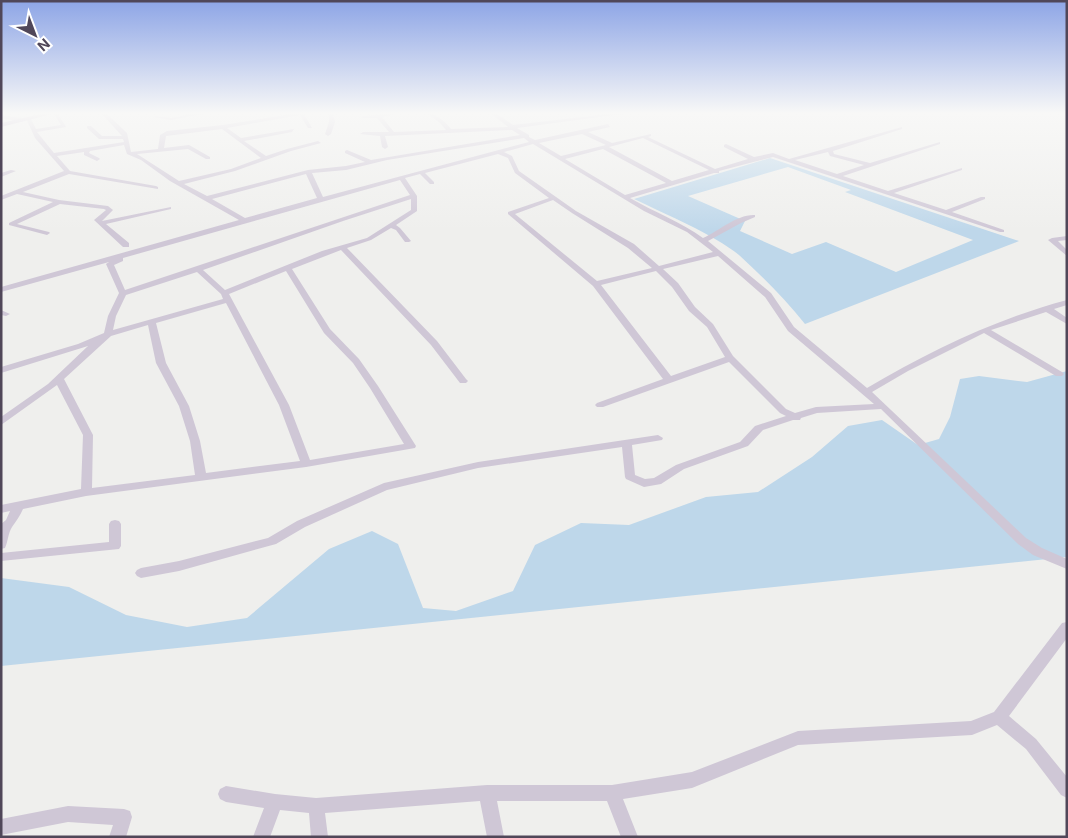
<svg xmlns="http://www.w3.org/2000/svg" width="1068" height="838" viewBox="0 0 1068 838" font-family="Inter,sans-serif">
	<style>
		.green { fill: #bed7ea; fill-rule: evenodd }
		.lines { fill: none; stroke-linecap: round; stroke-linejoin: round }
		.minor { fill: #cfc7d6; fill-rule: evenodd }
		.major { fill: #beaeca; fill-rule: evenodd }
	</style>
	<rect width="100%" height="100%" fill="#efefed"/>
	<g class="green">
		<path d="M770 158 1019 241 805 324C786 300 762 276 739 255 713 234 665 214 634 199ZM788 167 851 190 845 192 973 240 896 272 826 242 792 254 740 231 745 221 688 196Z"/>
		<polygon points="1067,371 1067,557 1,666 1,578 69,587 126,615 187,627 247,618 329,549 372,531 398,544 423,608 456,611 513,591 535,545 581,523 629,525 706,497 758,492 812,457 848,426 882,420 918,445 939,439 950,417 960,379 979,376 1027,382"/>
	</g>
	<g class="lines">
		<g class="minor">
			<path d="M54 114H58L66 127 37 132 54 153 124 142 123 139H99L87 128V126H91L102 136H122L102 114H107L127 133 131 152 158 149 160 135 167 131 223 125 291 114H304L312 128H308L300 115 227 128 241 138 294 129 292 132 244 141 266 156 287 149 318 141 321 143 291 151 235 171 184 184 207 196 308 170 346 166 365 162 345 153V151L347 150 371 160 520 135 512 130 385 136 388 147 385 149 382 147 380 136 360 134 363 132H389L377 118H363L361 117 363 116 396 114 382 117 394 132 446 130 440 123 428 114C438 114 445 122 451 129L508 127 492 114H497L513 125 608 114H622L517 128 529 135V137L535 140 608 124 610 127 588 132 612 143 651 134V136L648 137 715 169 748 159 724 147V145L726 144 754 157 773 153 789 159 902 127V129L833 151 834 154 870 163 940 142V144L843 176 888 191 962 168V170L894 193 946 210 981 197H985V199L952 212 1004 230V232H1000L773 157 719 171V173H714L630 198C654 212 681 222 703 238 719 231 737 214 755 215V217L741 223 708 241 771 293 794 327 867 388C930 351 996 319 1067 300V305L1054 309 1067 318V324L1046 312 991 330 1062 372 1064 374 1062 376H1056L984 333 908 371 872 392 1026 538 1042 548 1067 559V569L1033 555 1018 544 881 409 817 413 801 418 800 420H793L763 430 748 446 684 469 661 484 644 487 626 479 625 477 622 447 478 468 387 490 305 527 276 544 179 571 141 578 137 576 135 573 137 570 141 568 179 561 268 538 297 521 384 483 478 462 658 435 663 438 662 440 632 445 635 475 645 479 654 478 676 465 740 442 755 426 786 416 780 413 729 362 603 407H597L595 405 597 403 663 379 593 286 508 214V212L549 198 515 173 508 158 498 154 425 173 434 182V184H430L420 174 405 178 417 196V211L396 225 400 228 411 241 409 242H405L396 230 391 228 371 240 347 248 437 341 466 379 468 381 466 383H460L431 345 341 250 292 269 330 329 359 359 378 386 416 446 415 448 306 467 86 496 23 509C20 516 16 521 12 527 8 533 8 542 5 548L1 549V524L6 520 10 511 1 513V505L81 489 83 435 57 385 1 425V417L48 384 88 346 1 373V367L78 344 104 333 108 316 119 293 106 264 109 262 1 292V287L239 220 170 181 141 160 127 154 124 145 90 151 89 153 99 158 100 159 97 161 84 155V152L57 156 70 171 156 186 158 187V189L69 174 23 192 59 200 108 206 113 210 102 221 171 207V209L106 224 129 243V247H123L94 220 106 210 104 209 60 204 17 224 49 232 50 233 47 235 9 225V223L53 202 17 194 1 200V196L64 171 35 138 26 118 30 117 36 129 61 125ZM222 129 261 158 231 169 179 181 137 154 188 149 206 159H210V157L189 145 164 148 166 136ZM582 134 606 145 561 156 539 143ZM524 138 529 142 323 197 312 173 346 170 387 160ZM643 138 709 170 672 181 609 147ZM533 144 644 211 687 232 713 252 659 266 634 244 576 211 519 171 512 156 504 152ZM603 149 666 183 625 195 565 159ZM828 152 830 156 864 165 837 174 795 160ZM306 174 317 198 245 218 212 199ZM400 180 410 195 125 290 114 265 123 261V258ZM411 199V210L367 238 322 251 225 290 203 270 343 221ZM553 200 572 213 628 248 652 268 597 281 515 214ZM718 256 765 297 788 331 874 404 816 407 795 413 786 409 733 356 713 324 695 307 678 283 663 269ZM286 271 324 333 353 363 370 388 404 444 310 460 289 405 229 294ZM656 271 672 287 689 311 707 327 725 357 671 376 601 285ZM197 272 221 294 223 299 113 330 116 316 126 295ZM226 303 279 405 300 461 206 473 200 441 189 406 166 363 156 323ZM148 325 156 363 179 406 190 441 195 475 92 488 93 435 64 379 111 336Z"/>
			<polygon points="192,114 202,114 171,120 153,117 155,116 171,118"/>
			<polygon points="329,114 333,114 335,122 331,134 328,136 325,134 329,122"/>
			<polygon points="1,115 22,118 25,120 22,122 1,118"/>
			<polygon points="11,170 16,171 1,177 1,173"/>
			<polygon points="1067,236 1067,240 1058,241 1067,250 1067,256 1048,240 1052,238"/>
			<polygon points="1,310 10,314 6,316 1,315"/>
			<polygon points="115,520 119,521 121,524 121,546 119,549 1,561 1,553 109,542 109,524 111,521"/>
			<polygon points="1067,622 1067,638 1009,716 1036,739 1067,777 1067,798 1061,795 1026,749 997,725 972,735 798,745 692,788 623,799 638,837 621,837 607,801 497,801 504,837 487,837 480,801 325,813 328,837 311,837 309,813 280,810 270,837 253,837 264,808 226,802 220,799 218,794 220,789 226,786 275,794 316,798 487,785 612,785 692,772 798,731 971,721 994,712 1062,623"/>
			<polygon points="68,806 124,809 130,811 132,817 126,837 109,837 113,825 68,822 1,835 1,819"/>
		</g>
		<polygon class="major" points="41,114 52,114 1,127 1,123"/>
	</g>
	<linearGradient id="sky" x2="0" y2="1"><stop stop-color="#8da5e6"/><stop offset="0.49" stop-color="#f8f8f7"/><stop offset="1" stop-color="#f8f8f7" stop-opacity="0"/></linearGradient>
	<rect width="1068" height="231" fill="url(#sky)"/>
	<rect width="1068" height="838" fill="none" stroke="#504759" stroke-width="5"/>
	<g transform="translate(35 35) rotate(138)" stroke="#ffffff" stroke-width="4" paint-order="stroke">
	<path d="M0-4L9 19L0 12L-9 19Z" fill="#504759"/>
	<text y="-8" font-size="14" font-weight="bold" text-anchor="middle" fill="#504759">N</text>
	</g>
</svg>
